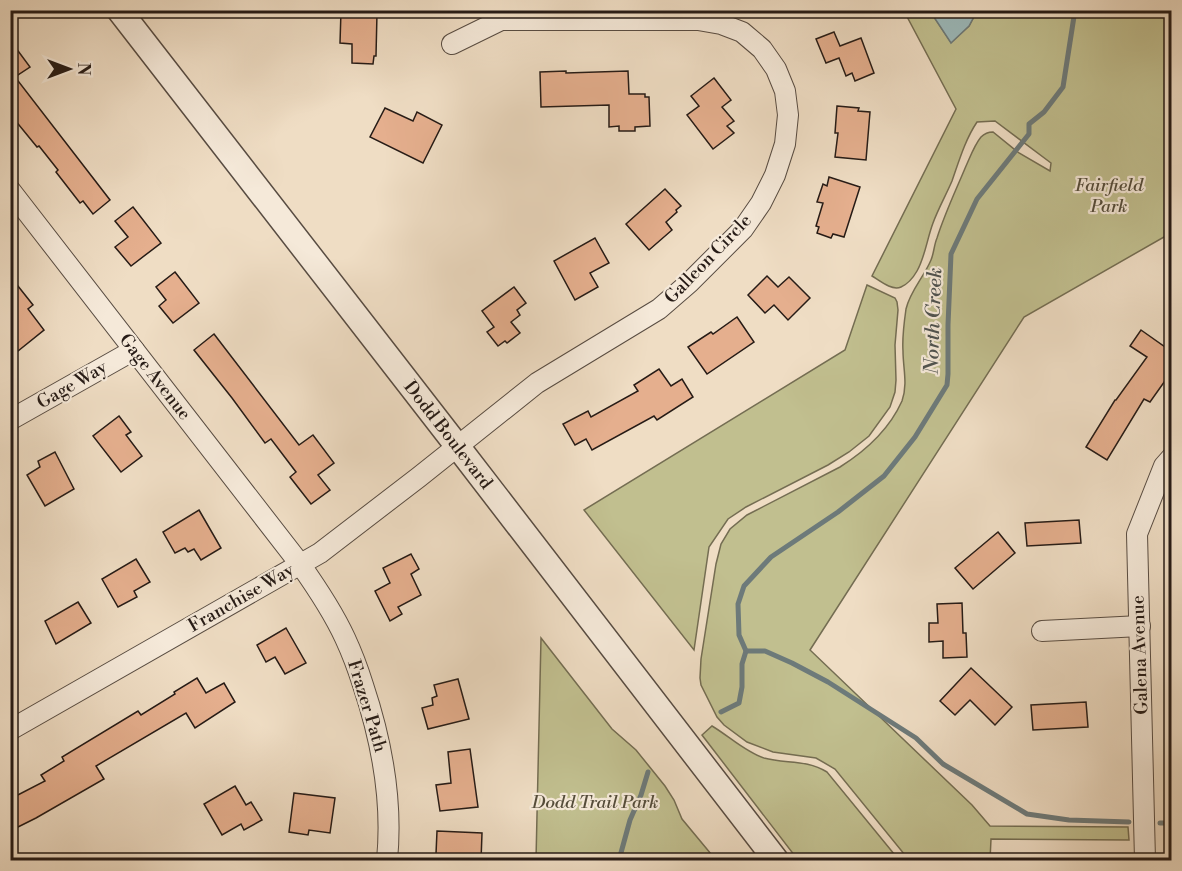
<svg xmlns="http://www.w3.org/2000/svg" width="1182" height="871" viewBox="0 0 1182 871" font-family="'Libre Bodoni',serif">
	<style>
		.green { fill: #c1bf8f; stroke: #746d52; stroke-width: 1.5 }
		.water { fill: #9cbabc; stroke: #6d7a7a; stroke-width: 1.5 }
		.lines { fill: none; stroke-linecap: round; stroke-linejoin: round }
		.stream { stroke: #6d7a7a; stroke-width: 5 }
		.building { fill: #e5af8e; stroke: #261b16; stroke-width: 1.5 }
		.minor-casing { stroke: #584c42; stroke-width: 22 }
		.tertiary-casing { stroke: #584c42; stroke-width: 27 }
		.minor { stroke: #f5e9d9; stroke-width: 20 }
		.tertiary { stroke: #f5e9d9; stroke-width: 24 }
		.labels { text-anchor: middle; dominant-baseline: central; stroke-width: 4.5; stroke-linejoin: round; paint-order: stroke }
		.park-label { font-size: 18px; font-style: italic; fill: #544c3a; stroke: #f5e9d9 }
		.street-label { font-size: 18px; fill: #261b16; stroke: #f5e9d9 }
		.water-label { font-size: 20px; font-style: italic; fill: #4f5350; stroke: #f5e9d9 }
	</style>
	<rect width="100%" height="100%" fill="#efddc4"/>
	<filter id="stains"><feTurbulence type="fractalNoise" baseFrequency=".00333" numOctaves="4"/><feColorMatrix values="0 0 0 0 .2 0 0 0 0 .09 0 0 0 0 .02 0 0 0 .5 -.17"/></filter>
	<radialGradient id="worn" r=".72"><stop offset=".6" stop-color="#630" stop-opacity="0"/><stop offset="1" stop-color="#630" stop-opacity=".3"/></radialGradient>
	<g class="green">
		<path d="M904 11H930L951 42 969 26 977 11H1171V233L1024 317 810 650 972 805 990 826 1128 827 1129 840 991 839 990 860H909L835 769 816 758 773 752 747 742 724 725 717 717 701 685 700 678 701 659 716 564 721 544 730 529 747 515 840 467C867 450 889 430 902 401 908 384 903 368 903 351 902 337 904 323 906 309 910 291 924 277 931 260 934 253 934 245 937 238 945 213 956 190 966 166 970 157 975 144 981 137 985 133 988 132 993 132L1019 153 1050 171 1051 163 995 121 977 122C965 140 959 161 952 181 946 195 938 209 933 223 927 239 925 257 917 271 913 278 908 284 901 287 892 291 880 281 872 276L956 109Z"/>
		<polygon points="867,285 895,298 897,302 898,310 895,345 896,380 895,392 890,407 869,436 849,452 828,465 746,507 728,519 709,547 694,650 584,510 845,350"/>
		<polygon points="541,638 612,729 636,750 665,786 674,800 682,819 716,860 536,860"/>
		<path d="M712 726C729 736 745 752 764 758 786 764 806 759 827 772L899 860H798L702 735Z"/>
	</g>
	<polygon class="water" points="930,11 977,11 969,26 951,43"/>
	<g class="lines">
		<g class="stream">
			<polyline points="746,651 765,651 792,663 828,682 916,738 943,764 1027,814 1069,820 1129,822"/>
			<polyline points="721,712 739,703 742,687 742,664 746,651 739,635 738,604 744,586 771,557 838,512 884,476 915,437 947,385 948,374 948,325 951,254 977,199 1029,134 1029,124 1044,112 1063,87 1075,10"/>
			<polyline points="1160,823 1172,823"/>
			<polyline points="619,860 630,820 641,795 648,772"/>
		</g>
	</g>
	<g class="building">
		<polygon points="341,11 377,13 376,56 374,56 373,64 352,63 352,44 340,43"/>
		<polygon points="834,32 840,46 861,38 874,73 855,81 852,73 846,76 839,58 826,63 816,39"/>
		<polygon points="10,40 30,67 15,77 110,200 93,214 83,201 80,203 56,172 58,170 39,146 37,147 10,114"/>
		<polygon points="566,71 566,73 628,71 629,94 645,94 645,97 649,97 650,126 635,127 635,131 619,131 619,126 609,127 609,105 541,107 540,72"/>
		<polygon points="714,78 731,100 722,107 734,121 727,126 734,133 713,149 687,115 699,106 691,96"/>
		<polygon points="837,106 859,108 858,111 870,112 866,160 835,157 838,133 835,133"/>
		<polygon points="385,108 413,121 417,112 442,125 423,163 370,137"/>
		<polygon points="829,177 860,187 844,237 833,234 831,238 817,233 819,227 816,226 823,203 817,202 823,184 827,186"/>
		<polygon points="665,189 681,206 676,210 677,212 666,222 672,230 649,250 626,224"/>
		<polygon points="133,207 161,243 131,266 115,247 128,237 115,221"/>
		<polygon points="595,238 609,263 590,273 598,287 575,300 554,261"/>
		<polygon points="175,272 199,303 173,323 159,306 166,300 156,287"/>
		<polygon points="10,276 33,305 28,309 44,330 18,351 10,342"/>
		<polygon points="767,276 778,287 789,277 810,298 788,320 774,305 765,313 748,295"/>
		<polygon points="514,287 526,303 517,310 520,315 511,322 520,333 507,343 505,341 498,346 487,332 494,327 482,311"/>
		<polygon points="737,317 754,342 707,374 688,347 711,332 713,334"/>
		<polygon points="1141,330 1172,352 1172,371 1150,402 1144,399 1107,460 1086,447 1115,400 1116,400 1147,357 1130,346"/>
		<polygon points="214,334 299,445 313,435 334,463 318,475 330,490 311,504 290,477 296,472 271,439 265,443 232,398 194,350"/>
		<polygon points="659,369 671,386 682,379 693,397 657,420 654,416 592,450 586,439 575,445 563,424 588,411 591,417 638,391 634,385"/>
		<polygon points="119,416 131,432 126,435 142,456 121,472 93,436"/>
		<polygon points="55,452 74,489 45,506 27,475 40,467 38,461"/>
		<polygon points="199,510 221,548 201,560 194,549 188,552 185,548 175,553 163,532"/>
		<polygon points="1079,520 1081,543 1027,546 1025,523"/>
		<polygon points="998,532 1015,553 973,589 955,568"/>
		<polygon points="411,554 419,569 411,574 421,595 398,607 402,614 390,621 375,591 390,583 383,568"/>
		<polygon points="136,559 150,582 134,591 137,597 118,607 102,579"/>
		<polygon points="78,602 91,623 56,644 45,621"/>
		<polygon points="962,603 963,633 966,633 967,657 943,658 943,641 929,642 929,623 938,623 937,604"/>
		<polygon points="286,628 306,663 285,674 275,657 266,662 257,645"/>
		<polygon points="971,668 1012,707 995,725 970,700 955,715 940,701"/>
		<polygon points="197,678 206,693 224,683 235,702 195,728 186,713 96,766 104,779 36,818 10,831 10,799 45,781 41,775 64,761 62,757 138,711 141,715 175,694 174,692"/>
		<polygon points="458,679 469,719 428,729 422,708 433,705 432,698 437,696 434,685"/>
		<polygon points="1086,702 1088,727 1033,730 1031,705"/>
		<polygon points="470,749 478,807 440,811 436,785 451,783 448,752"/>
		<polygon points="235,786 246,805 251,802 262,820 244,830 241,824 222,835 204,804"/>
		<polygon points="294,793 335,798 330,833 309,830 308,835 289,832"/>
		<polygon points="437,831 482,833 481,861 454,861 454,855 436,854"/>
	</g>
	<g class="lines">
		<g class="minor-casing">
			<g id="minor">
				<path d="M10 190 300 564C317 588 333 612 345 638 352 653 358 669 363 685 382 742 393 800 387 860"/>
				<polyline points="10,420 134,350"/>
				<polyline points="1042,631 1140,626"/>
				<polyline points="10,730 320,553 419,477 537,383 659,309 689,283 743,229 761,203 775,175 785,144 788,115 785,91 776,69 762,49 742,32 721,24 698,20 501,20 452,44"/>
				<polyline points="1145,860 1137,534 1164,466 1172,457"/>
			</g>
		</g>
		<g class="tertiary-casing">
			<polyline id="tertiary" points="119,10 458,447 776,860"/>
		</g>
		<use href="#minor" class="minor"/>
		<use href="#tertiary" class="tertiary"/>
	</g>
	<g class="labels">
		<g class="park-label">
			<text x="1109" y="185">Fairfield<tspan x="1109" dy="21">Park</tspan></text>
			<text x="595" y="802">Dodd Trail Park</text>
		</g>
		<g class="street-label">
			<text transform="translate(708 259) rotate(-46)">Galleon Circle</text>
			<text transform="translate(155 377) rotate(52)">Gage Avenue</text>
			<text transform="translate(72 385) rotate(-30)">Gage Way</text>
			<text transform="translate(448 435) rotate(52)">Dodd Boulevard</text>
			<text transform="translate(241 598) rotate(-30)">Franchise Way</text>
			<text transform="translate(1140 655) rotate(-92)">Galena Avenue</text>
			<text transform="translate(367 706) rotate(73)">Frazer Path</text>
		</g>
		<g class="water-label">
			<text transform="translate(934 321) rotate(-88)">North Creek</text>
		</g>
	</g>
	<rect width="1182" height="871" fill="none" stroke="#efddc4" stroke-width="36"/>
	<rect x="12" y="12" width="1158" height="847" fill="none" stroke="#261b16" stroke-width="3"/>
	<rect x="18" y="18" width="1146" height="835" fill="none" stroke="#261b16" stroke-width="1.5"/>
	<g transform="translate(69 69) rotate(90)" stroke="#f5e9d9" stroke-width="4.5" paint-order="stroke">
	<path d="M0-4.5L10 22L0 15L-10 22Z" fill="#261b16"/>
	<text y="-9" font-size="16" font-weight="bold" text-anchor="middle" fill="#261b16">N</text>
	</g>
	<rect width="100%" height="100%" filter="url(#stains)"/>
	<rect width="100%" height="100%" fill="url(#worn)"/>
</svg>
